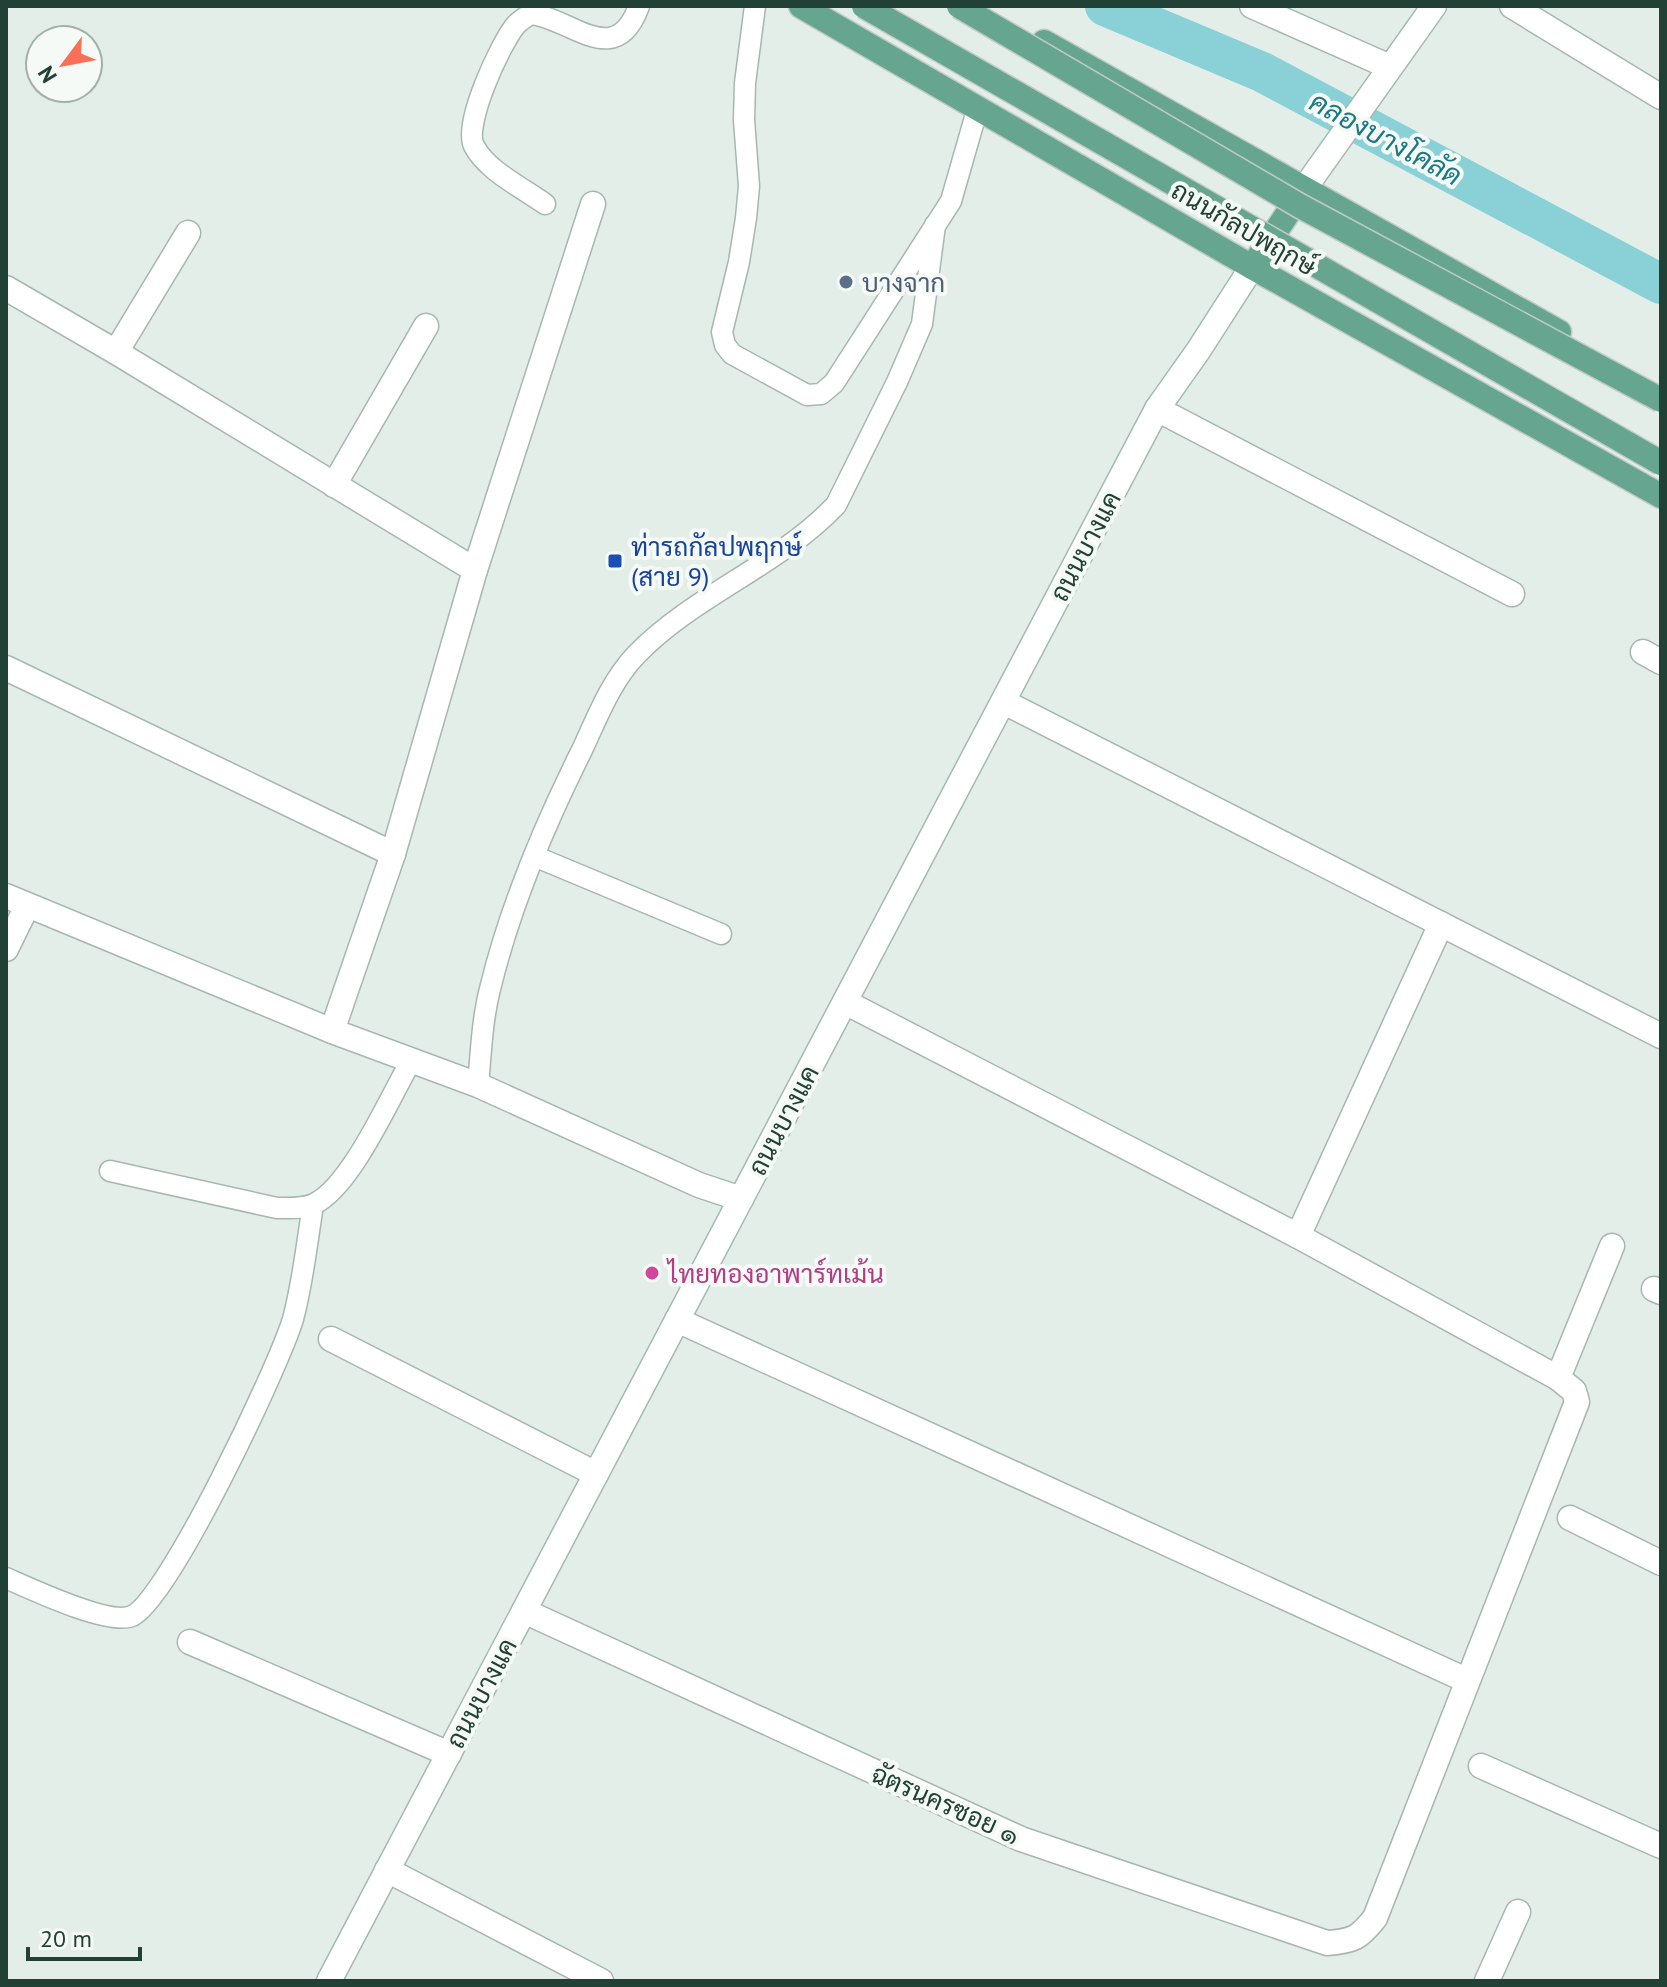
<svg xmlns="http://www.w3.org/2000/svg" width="1667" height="1987" viewBox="0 0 1667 1987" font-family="'PT Sans',Sarabun,sans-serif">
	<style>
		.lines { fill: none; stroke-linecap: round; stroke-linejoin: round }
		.canal { stroke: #89d1d6; stroke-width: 40 }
		.lane-casing { stroke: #a6b7b0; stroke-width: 23 }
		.street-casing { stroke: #a6b7b0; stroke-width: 27 }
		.secondary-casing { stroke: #a2bbb0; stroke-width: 27 }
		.primary-casing { stroke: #c1cac7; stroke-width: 27 }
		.lane { stroke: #fff; stroke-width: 20 }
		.street { stroke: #fff; stroke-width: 24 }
		.secondary { stroke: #fff; stroke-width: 24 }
		.primary { stroke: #66a690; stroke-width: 24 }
		.primary-bridge-casing { stroke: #c1cac7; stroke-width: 27; stroke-linecap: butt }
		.primary-bridge { stroke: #66a690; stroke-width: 24 }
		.service-dot { fill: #5c6f8a; stroke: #f5faf7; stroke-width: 3 }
		.transit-dot { fill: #1a4fb4; stroke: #f5faf7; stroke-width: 3 }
		.hotel-dot { fill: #d1479c; stroke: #f5faf7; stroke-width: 3 }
		.labels { text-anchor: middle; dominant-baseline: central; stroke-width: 8; stroke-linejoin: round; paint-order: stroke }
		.street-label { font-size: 26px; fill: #224136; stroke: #f5faf7 }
		.service-label { font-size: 26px; fill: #4e5e75; stroke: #f5faf7; text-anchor: start }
		.transit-label { font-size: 26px; fill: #164399; stroke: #f5faf7; text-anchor: start }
		.hotel-label { font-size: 26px; fill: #b23c85; stroke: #f5faf7; text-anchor: start }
		.water-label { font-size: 28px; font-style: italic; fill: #187a82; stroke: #f5faf7 }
	</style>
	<rect width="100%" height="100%" fill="#e4eee9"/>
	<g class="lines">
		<polyline class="canal" points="1105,6 1262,72 1661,284"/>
		<g class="lane-casing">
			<g id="lane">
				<polyline points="755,6 745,83 744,120 749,186 746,218 739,262 722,332 725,345 732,354 807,395 821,394 834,383 951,201 978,107"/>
				<path d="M545 204C523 188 487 171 474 146 463 124 500 45 515 26 519 21 525 18 530 14 571 17 615 72 639 6"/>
				<polyline points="534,856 721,934"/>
				<path d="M478 1085C481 1053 482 1020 490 989 510 906 544 826 582 750 597 718 611 681 636 655 694 595 778 566 836 505L897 382 922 324 935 225"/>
				<path d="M110 1171 277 1208C290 1208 303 1209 314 1204 351 1187 390 1097 411 1061"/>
				<path d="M6 1578C31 1589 109 1626 132 1616 169 1599 279 1366 293 1319 303 1282 307 1242 313 1205"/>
			</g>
		</g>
		<g class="street-casing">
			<g id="street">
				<polyline points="1252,6 1390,67"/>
				<polyline points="1512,6 1661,97"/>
				<polyline points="6,288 116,352 475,570"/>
				<polyline points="116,352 188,233"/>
				<polyline points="1157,409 1512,594"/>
				<polyline points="334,485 426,326"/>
				<polyline points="1643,652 1661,662"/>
				<polyline points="6,668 393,854"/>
				<polyline points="1004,702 1661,1036"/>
				<polyline points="6,896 332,1031 478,1085 699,1185 741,1199"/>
				<polyline points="6,949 27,906"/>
				<polyline points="332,1031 393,854 475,570 593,204"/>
				<polyline points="1298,1236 1441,924"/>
				<polyline points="1654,1289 1661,1292"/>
				<polyline points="677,1320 1466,1680"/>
				<polyline points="331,1339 596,1474"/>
				<polyline points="1558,1378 1612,1246"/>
				<polyline points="1570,1518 1661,1563"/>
				<path d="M524 1611 1021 1839 1327 1943C1354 1941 1359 1938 1375 1918L1577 1402 1574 1391 1558 1378 1298 1236 845 1002"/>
				<polyline points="190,1642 449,1754"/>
				<polyline points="1481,1766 1661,1846"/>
				<polyline points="387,1870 601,1981"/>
				<polyline points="1487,1981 1518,1912"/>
			</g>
		</g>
		<g class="secondary-casing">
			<g id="secondary">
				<polyline points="1304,189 1434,6"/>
				<polyline points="329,1981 1157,409 1198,351 1252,267"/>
			</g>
		</g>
		<g class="primary-casing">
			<g id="primary">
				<polyline points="801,6 1252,267 1661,496"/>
				<polyline points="1044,42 1559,332"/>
				<polyline points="1252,267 1304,189"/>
			</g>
		</g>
		<use href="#lane" class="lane"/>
		<use href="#street" class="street"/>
		<use href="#secondary" class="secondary"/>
		<use href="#primary" class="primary"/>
		<g class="primary-bridge-casing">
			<g id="primary-bridge">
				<polyline points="864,6 1661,463"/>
				<polyline points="959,6 1300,206 1661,400"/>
			</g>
		</g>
		<use href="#primary-bridge" class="primary-bridge"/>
	</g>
	<circle class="service-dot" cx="846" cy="282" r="8"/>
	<rect class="transit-dot" x="607" y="553" width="16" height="16" rx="4"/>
	<circle class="hotel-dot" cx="652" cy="1273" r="8"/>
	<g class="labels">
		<g class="street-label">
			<text transform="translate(1244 228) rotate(30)">ถนนกัลปพฤกษ์</text>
			<text transform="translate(1085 546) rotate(-62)">ถนนบางแค</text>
			<text transform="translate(783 1120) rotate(-62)">ถนนบางแค</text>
			<text transform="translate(481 1693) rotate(-62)">ถนนบางแค</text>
			<text transform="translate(946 1804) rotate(24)">ฉัตรนครซอย ๑</text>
		</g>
		<g class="service-label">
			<text x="862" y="282">บางจาก</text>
		</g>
		<g class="transit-label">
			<text x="631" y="546">ท่ารถกัลปพฤกษ์<tspan x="631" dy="30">(สาย 9)</tspan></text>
		</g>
		<g class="hotel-label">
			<text x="668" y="1273">ไทยทองอาพาร์ทเม้น</text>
		</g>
		<g class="water-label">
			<text transform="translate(1386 138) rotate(28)">คลองบางโคลัด</text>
		</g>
	</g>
	<rect width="1667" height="1987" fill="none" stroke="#224136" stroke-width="16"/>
	<g transform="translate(64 64) rotate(238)"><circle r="38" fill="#f5faf7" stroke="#a1b0aa" stroke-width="2"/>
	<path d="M0-6L14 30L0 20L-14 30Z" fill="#fa7057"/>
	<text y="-12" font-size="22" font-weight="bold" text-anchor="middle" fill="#224136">N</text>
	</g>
	<path d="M28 1947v12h112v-12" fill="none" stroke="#224136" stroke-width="4"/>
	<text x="40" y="1947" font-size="24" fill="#224136" stroke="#f5faf7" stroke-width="6" paint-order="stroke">20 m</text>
</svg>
